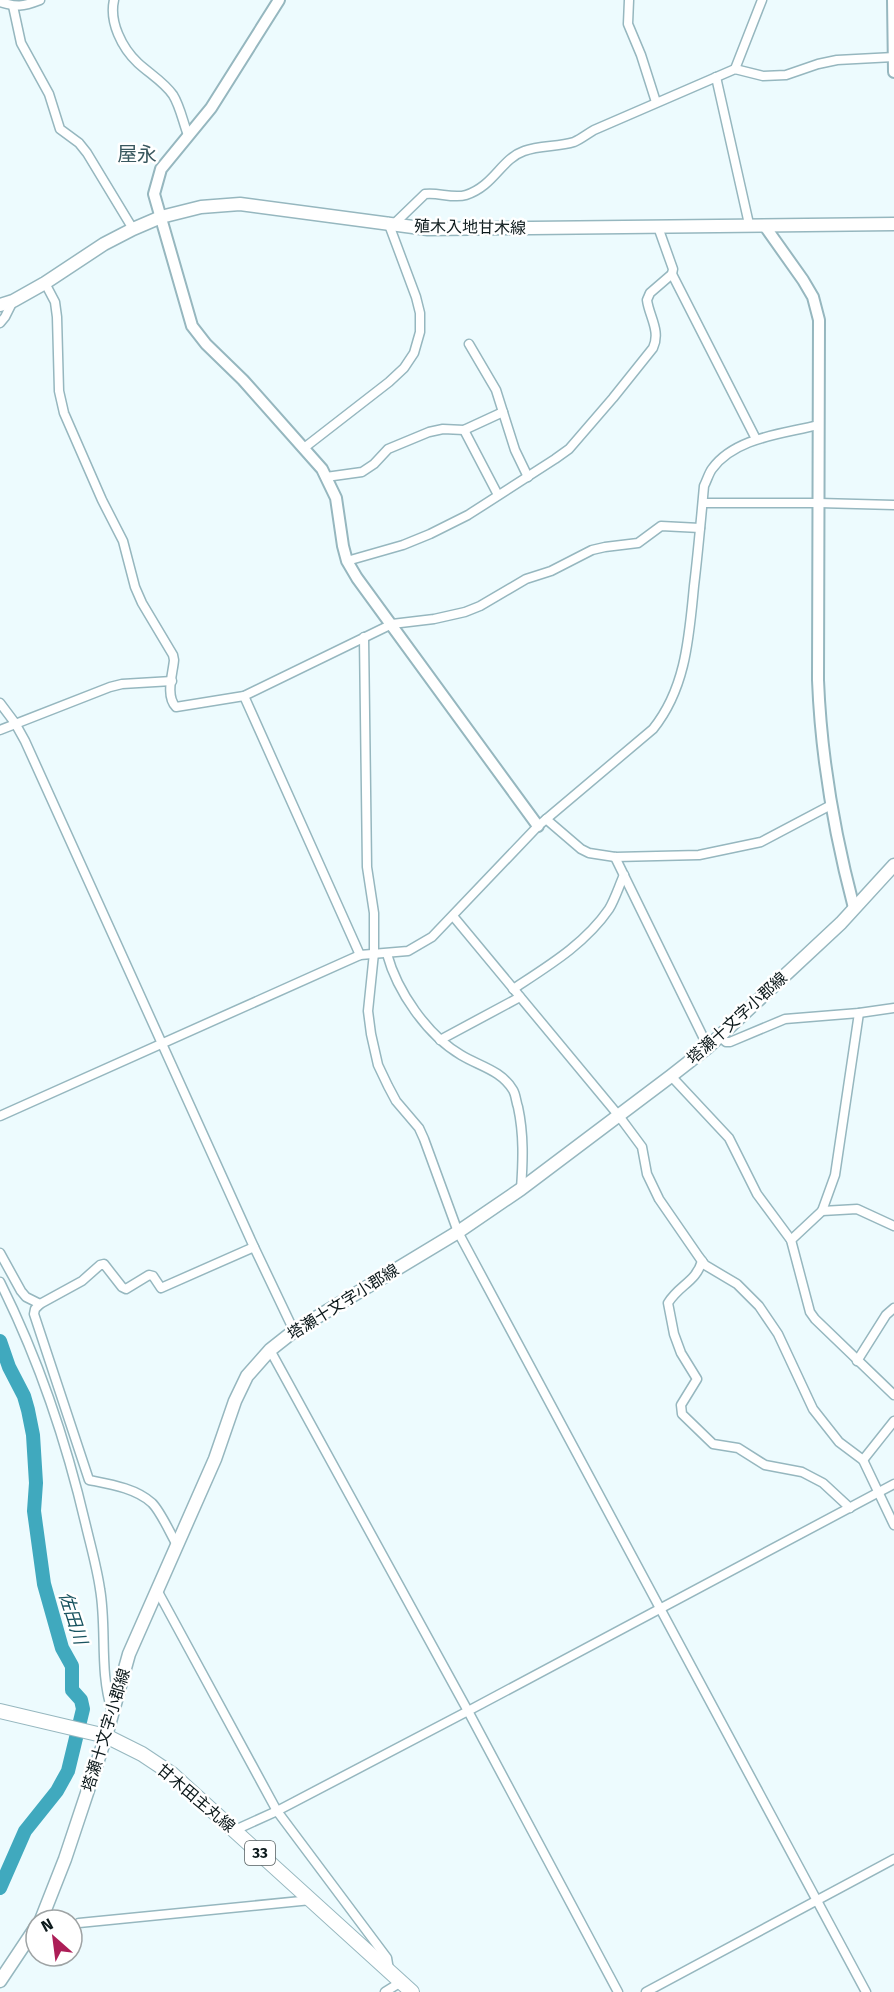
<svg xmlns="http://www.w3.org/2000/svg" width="894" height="1992" viewBox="0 0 894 1992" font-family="'Fira Sans','Noto Sans JP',sans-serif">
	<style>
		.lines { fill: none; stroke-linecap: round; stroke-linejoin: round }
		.river { stroke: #40a9be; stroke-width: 14 }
		.minor-casing { stroke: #96b7bf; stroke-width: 11 }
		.tertiary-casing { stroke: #96b7bf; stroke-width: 14 }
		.secondary-casing { stroke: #96b7bf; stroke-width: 15 }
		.primary-casing { stroke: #96b7bf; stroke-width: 16 }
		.minor { stroke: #fff; stroke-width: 8 }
		.tertiary { stroke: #fff; stroke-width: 10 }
		.secondary { stroke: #fff; stroke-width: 12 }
		.primary { stroke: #fff; stroke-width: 14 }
		.labels { text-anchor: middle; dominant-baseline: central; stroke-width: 5; stroke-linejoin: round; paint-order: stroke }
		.shield { fill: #fff; stroke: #555e5f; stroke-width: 1.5 }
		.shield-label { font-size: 15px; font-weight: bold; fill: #0c191b }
		.street-label { font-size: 16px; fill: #0c191b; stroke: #fff }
		.water-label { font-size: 18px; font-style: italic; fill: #18535f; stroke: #fff }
		.quarter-label { font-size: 20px; fill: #39585f; stroke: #fff }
	</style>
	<rect width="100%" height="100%" fill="#edfbfe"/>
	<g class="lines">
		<polyline class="river" points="0,1341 9,1367 24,1396 28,1410 33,1435 36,1483 34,1511 44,1584 62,1648 72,1666 72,1690 81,1700 83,1709 68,1771 57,1791 25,1831 0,1888"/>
		<g class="minor-casing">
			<g id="minor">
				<path d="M114 0C109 22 122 48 138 63 150 74 164 82 173 95 180 106 183 122 188 135"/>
				<polyline points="629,0 628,24 641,55 656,102"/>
				<path d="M0 2C17 7 22 7 40 0"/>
				<polyline points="13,6 21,43 49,94 60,129 79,143 87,153 133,229"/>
				<polyline points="735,69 762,0"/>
				<polyline points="716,77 749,224"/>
				<path d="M395 223 425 194C438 192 453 199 466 195 494 186 501 159 524 151 540 145 558 147 574 142 581 139 587 134 594 130L735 69 763 76 786 75 818 64 837 60 894 57"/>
				<polyline points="658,227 673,269 672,274 756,439"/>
				<path d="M45 283 55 302 57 317 59 391 64 413 102 500 123 541 135 587 142 603 173 655 174 660C173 673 165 696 176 707L244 696 392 624 434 619 465 612 480 606 526 579 551 571 592 550 605 547 638 543 661 526 700 528"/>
				<polyline points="0,323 5,317 13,301"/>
				<polyline points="469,344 496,390 515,450 528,477"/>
				<polyline points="464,430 498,495"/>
				<polyline points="304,448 389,382 404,368 414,353 420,332 420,313 416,297 388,222"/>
				<polyline points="326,477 362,472 374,464 388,449 429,432 443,429 464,430 503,412"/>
				<polyline points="703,503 819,503 894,505"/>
				<path d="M347 561 403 545 430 534 468 515 555 459 569 449 613 398 653 348C661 331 649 316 647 300L650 293 672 274"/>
				<polyline points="364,637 367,867 374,913 374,953 368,1011 371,1034 378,1065 388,1086 396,1101 419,1128 424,1139 458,1232 866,1992"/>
				<polyline points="244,696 360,955"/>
				<polyline points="0,703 15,723 25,741 254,1247 294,1331"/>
				<polyline points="0,730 110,687 122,684 172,681"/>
				<polyline points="546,819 581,849 589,853 615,857 699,855 761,842 831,805"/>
				<polyline points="615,857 708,1047"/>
				<polyline points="453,916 619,1116 642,1147 647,1174 659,1199 699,1257 705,1265 737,1284 759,1306 778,1334 813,1409 839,1442 863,1460 894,1525"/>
				<path d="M387 954C397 991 427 1035 461 1055 479 1066 501 1070 513 1090 516 1095 516 1102 518 1107 524 1135 523 1161 521 1189"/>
				<path d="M513 989C548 966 585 944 609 909 615 899 619 886 624 875"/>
				<polyline points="719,1036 726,1042 730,1042 785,1019 859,1013 894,1008"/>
				<polyline points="440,1040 520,997"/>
				<polyline points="671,1076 729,1138 757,1194 791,1240 810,1312 815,1319 894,1395"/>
				<path d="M0 1116 360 955 408 951 432 937 538 826 653 729C686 688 689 637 694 586 698 553 701 519 704 486 707 480 709 473 712 469 735 437 784 434 818 425"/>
				<polyline points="822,1211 857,1209 894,1226"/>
				<polyline points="791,1240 822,1211 835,1175 859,1013"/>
				<polyline points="0,1253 21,1291 26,1297 40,1304"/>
				<path d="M702 1261C696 1282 679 1285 668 1303L674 1334 681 1353 697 1379 681 1405 682 1414 713 1444 738 1448 765 1465 802 1472 823 1483 850 1508"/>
				<path d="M0 1282C40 1362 66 1440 86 1526 91 1547 97 1568 100 1589 107 1629 99 1671 112 1711"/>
				<polyline points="270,1350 468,1711 618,1992"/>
				<polyline points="857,1361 886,1315 894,1308"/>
				<polyline points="863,1460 894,1421"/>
				<path d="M177 1545C170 1533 161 1512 152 1503 136 1488 109 1484 89 1480L34 1314 35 1309 40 1304 82 1281 100 1265 104 1264 122 1287 126 1289 149 1275 153 1276 161 1288 254 1247"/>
				<polyline points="157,1590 277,1811 387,1958 389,1970"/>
				<polyline points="235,1830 277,1811 468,1711 894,1484"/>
				<polyline points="79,1923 311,1900"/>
				<polyline points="385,1992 401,1982"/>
				<polyline points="646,1992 894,1859"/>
			</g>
		</g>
		<g class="tertiary-casing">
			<g id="tertiary">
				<polyline points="279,0 211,108 161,169 154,194 192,326 206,344 243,380 322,469 336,498 343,546 347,561 357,578 538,826"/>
				<polyline points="893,0 894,72"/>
				<path d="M764 225 803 280 813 297 819 320 818 680C821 758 834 832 854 908"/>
			</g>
		</g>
		<g class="secondary-casing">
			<g id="secondary">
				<polyline points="0,305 13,301 45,283 104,244 133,229 161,217 201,207 240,204 428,229 894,224"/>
				<polyline points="41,1920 65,1859 106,1736 129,1654 215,1459 235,1401 247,1376 270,1350 294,1331 458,1232 521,1189 671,1076 708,1047 841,923 894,865"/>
				<polyline points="0,1981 36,1927"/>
			</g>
		</g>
		<g class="primary-casing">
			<polyline id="primary" points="0,1711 106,1736 142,1754 172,1774 412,1992"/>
		</g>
		<use href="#minor" class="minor"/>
		<use href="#tertiary" class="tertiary"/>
		<use href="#secondary" class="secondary"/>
		<use href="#primary" class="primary"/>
	</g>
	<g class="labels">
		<rect class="shield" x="245" y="1841" width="30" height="24" rx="4.5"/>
		<g class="shield-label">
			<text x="260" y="1853">33</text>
		</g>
		<g class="street-label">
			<text transform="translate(470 227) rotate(1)">殖木入地甘木線</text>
			<text transform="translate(737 1018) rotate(-42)">塔瀬十文字小郡線</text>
			<text transform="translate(343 1302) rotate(-32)">塔瀬十文字小郡線</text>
			<text transform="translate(106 1730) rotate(-73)">塔瀬十文字小郡線</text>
			<text transform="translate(196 1798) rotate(40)">甘木田主丸線</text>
		</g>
		<g class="water-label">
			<text transform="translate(73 1618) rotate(72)">佐田川</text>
		</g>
		<g class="quarter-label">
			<text x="137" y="154">屋永</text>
		</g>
	</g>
	<g transform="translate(54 1938) rotate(332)"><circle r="28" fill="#ffffff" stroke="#9ea3a4" stroke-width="1.5"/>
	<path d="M0-4.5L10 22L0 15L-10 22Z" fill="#ac1e57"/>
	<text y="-9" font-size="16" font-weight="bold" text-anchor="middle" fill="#0c191b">N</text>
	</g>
</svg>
